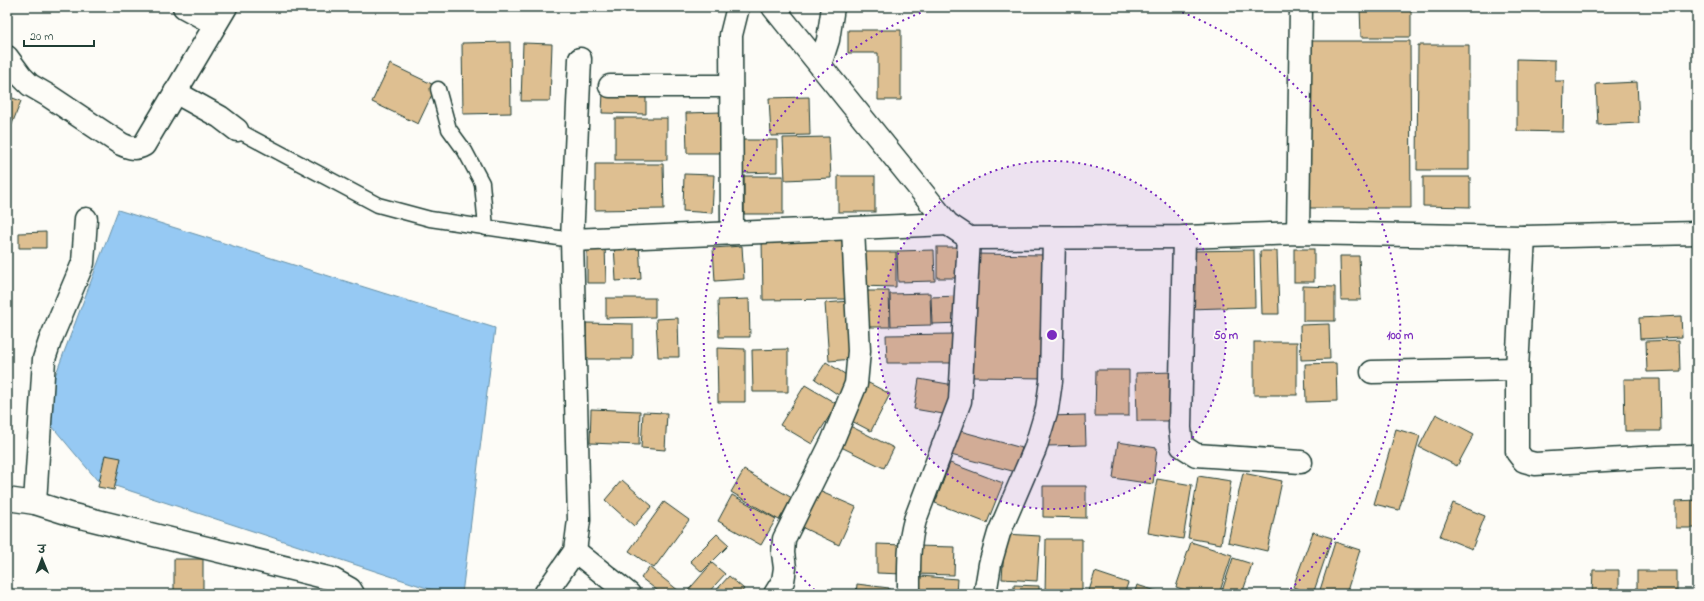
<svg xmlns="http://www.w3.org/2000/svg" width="1704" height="601" viewBox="0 0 1704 601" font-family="'Indie Flower','Playpen Sans Deva',sans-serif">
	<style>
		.water { fill: #96c9f3; stroke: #6691a7 }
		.building { fill: #debf91; stroke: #1f3d34 }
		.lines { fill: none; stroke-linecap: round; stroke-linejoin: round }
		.lane-casing { stroke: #1f3d34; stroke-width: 17 }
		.street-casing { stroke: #1f3d34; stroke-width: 25 }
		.secondary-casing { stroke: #1f3d34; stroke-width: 25 }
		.lane { stroke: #fdfcf7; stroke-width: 14 }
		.street { stroke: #fdfcf7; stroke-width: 22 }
		.secondary { stroke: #fdfcf7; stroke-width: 22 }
		.ring { fill: none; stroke: #7b2cbf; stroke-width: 2; stroke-dasharray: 2 4 }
		.centre { fill: #7b2cbf; stroke: #fdfcf7; stroke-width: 2 }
		.ring-label { font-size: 12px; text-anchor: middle; font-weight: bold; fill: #7b2cbf; stroke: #fdfcf7; stroke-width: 3; stroke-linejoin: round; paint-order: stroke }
	</style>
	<rect width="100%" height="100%" fill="#fdfcf7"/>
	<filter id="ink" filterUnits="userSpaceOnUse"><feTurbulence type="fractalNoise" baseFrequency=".025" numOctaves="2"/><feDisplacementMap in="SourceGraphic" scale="8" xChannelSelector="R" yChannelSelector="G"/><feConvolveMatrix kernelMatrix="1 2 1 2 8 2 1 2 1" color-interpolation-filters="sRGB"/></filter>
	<g filter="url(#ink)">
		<polygon class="water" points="118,210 495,328 462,594 445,594 97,480 41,413"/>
		<g class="building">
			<polygon points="1360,7 1411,7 1411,37 1361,37"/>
			<polygon points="848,30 901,30 901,100 878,100 878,53 848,53"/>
			<polygon points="1311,41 1410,41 1411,208 1302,208"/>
			<polygon points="510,42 511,113 463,114 462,43"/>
			<polygon points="523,43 552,44 550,101 521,101"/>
			<polygon points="1418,45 1469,45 1469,170 1417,170"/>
			<polygon points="1517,59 1555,60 1555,81 1564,81 1563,132 1517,131"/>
			<polygon points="390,64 436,86 418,124 372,102"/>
			<polygon points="1637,82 1639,123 1598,125 1596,84"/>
			<polygon points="603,92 646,93 646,114 602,113"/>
			<polygon points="7,96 21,101 7,137"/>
			<polygon points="809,97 810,135 771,136 769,98"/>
			<polygon points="722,112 722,153 687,153 686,113"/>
			<rect x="615" y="118" width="52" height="42"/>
			<polygon points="829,137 831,178 785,180 783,138"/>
			<polygon points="742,140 777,140 777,172 742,173"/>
			<polygon points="595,164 663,164 664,209 595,210"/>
			<polygon points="684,174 714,175 712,213 683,211"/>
			<rect x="744" y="176" width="39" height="38"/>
			<rect x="838" y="176" width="37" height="36"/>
			<polygon points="1423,177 1470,177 1470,207 1423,206"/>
			<polygon points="46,232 46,248 19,248 19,233"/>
			<polygon points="846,238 847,299 763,300 762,239"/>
			<polygon points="639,242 641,279 616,281 614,244"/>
			<polygon points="587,243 605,243 606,283 587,283"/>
			<polygon points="742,246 744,279 715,281 713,248"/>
			<rect x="937" y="247" width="26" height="31"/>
			<rect x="1294" y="249" width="20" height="33"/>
			<polygon points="934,250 935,281 898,282 897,251"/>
			<polygon points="1254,250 1255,307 1188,309 1187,251"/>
			<polygon points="1260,251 1277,251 1279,314 1262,314"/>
			<polygon points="858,252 896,252 896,287 857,286"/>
			<polygon points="973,254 1048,255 1046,378 971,377"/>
			<polygon points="1340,256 1359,256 1361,300 1341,300"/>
			<polygon points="1303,286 1335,287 1335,321 1303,321"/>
			<polygon points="859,291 889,291 890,327 860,327"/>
			<polygon points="930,293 931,325 891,326 890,294"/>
			<polygon points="960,296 961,323 932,324 931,297"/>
			<polygon points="606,298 655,298 655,317 606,318"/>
			<polygon points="749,299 750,337 719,337 718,300"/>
			<polygon points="850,301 853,359 829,361 825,303"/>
			<polygon points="1681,316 1682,337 1640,339 1639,318"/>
			<polygon points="678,318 679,357 658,357 656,319"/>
			<polygon points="586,323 633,324 633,359 586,359"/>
			<polygon points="1329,324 1330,359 1301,360 1300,325"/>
			<polygon points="955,334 955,363 887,363 886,335"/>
			<polygon points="1679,340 1680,371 1647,372 1646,341"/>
			<rect x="1254" y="342" width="43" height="53"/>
			<polygon points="717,348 745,349 745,402 718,402"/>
			<polygon points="788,349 788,392 753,392 752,350"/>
			<polygon points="826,362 851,378 840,396 815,379"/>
			<polygon points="1336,363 1337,401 1306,402 1305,364"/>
			<polygon points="1096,370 1129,370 1129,416 1095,416"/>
			<polygon points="1174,372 1175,421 1137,421 1136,373"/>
			<polygon points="919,379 954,385 949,415 914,409"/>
			<polygon points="1624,379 1660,379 1661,431 1625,431"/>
			<polygon points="863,380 890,394 871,431 844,417"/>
			<polygon points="805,385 837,404 812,444 780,425"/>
			<polygon points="591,409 640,411 639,445 590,443"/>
			<polygon points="643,412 667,413 665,450 641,448"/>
			<polygon points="1436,414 1474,434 1457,466 1419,447"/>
			<polygon points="1085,415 1086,445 1048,446 1048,416"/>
			<polygon points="848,425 894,448 884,468 837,445"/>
			<polygon points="953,429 1022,448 1016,472 947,454"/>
			<polygon points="1396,429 1420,436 1399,510 1374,504"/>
			<polygon points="1118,442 1157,448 1153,484 1113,478"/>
			<polygon points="105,455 121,458 114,490 98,487"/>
			<polygon points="950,463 1003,483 987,523 935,503"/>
			<polygon points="744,470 792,498 779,520 731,492"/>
			<polygon points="1243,473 1282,481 1267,551 1228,542"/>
			<polygon points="1198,476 1231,481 1221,544 1188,538"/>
			<polygon points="1157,479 1192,485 1183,539 1148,533"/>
			<polygon points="622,480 652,506 634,526 605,500"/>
			<polygon points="1043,486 1086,486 1086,518 1043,517"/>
			<polygon points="812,488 856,507 839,545 795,524"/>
			<polygon points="732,495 776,519 761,545 718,521"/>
			<polygon points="1697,500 1697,528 1676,528 1676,501"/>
			<polygon points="664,502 689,520 654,568 629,551"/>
			<polygon points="1453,503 1485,516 1472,549 1440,536"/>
			<polygon points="1313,532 1332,538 1313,594 1293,587"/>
			<polygon points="717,534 729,545 702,572 690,561"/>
			<polygon points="1005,534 1040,536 1037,581 1002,579"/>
			<polygon points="1046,539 1082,539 1082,594 1045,594"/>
			<polygon points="1191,542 1232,555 1219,594 1198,594 1176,587"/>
			<polygon points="1335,542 1360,550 1346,594 1332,594 1320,590"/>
			<polygon points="877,544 904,545 903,574 877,573"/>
			<polygon points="916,546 955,547 954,575 915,574"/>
			<polygon points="1233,558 1252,564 1242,594 1221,594"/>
			<rect x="174" y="559" width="29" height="35"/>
			<polygon points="712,563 725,574 707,594 685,594"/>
			<polygon points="649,567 679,591 677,594 662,594 641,578"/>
			<polygon points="1593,570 1619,570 1619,594 1592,594"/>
			<rect x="1637" y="571" width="40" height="23"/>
			<polygon points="1095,572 1128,583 1124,594 1088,594"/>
			<polygon points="729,576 744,589 740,594 713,594"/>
			<polygon points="921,576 957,579 956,594 919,594"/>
			<polygon points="857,584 889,588 888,594 856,594"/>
			<polygon points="1014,585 1039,586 1039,594 1014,594"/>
			<polygon points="1137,585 1166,594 1134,594"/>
		</g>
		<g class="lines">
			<g class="lane-casing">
				<g id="lane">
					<polyline points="438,89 449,129 465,151 482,183 486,228"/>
					<polyline points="237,130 378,205 430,219 572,240"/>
				</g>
			</g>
			<g class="street-casing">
				<g id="street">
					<polyline points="184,7 215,24"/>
					<path d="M7 57 21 76 30 85 49 96 121 144C130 148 135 150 144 145L226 7"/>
					<polyline points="820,65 828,40 833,7"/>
					<polyline points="610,86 731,86"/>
					<polyline points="175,92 220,117 237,130"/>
					<polyline points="732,233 731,35 738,7"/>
					<polyline points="1298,233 1301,7"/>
					<polyline points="1184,237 1180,428 1182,446 1196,455 1301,462"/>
					<polyline points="1524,237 1517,369 1517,452 1524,461 1535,464 1657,457 1697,456"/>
					<polyline points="572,240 948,224"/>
					<polyline points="1372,372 1517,369"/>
					<polyline points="7,499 35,503 73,515 332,579 350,589 353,594"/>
					<polyline points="35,503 44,359 50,341 83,263 86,219"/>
					<polyline points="575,551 629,594"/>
					<polyline points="545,594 575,551 579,520 572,240 580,59"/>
					<polyline points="775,594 783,581 785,568 783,553 784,539 832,442 856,384 859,351 853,229"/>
					<path d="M909 594C909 568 908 545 915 520L960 401 969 238"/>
					<polyline points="985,594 990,564 999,533 1035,449 1047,409 1051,381 1054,238"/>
				</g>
			</g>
			<g class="secondary-casing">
				<polyline id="secondary" points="773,7 948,224 969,238 1184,237 1298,233 1524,237 1697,233"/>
			</g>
			<use href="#lane" class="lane"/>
			<use href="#street" class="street"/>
			<use href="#secondary" class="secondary"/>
		</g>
	</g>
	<circle cx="1052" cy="335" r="174" fill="#7b2cbf" fill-opacity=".12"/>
	<g class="ring">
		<circle cx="1052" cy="335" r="174"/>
		<path d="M819 594A348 348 0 0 1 933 8M1171 8A348 348 0 0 1 1285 594"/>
	</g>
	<circle cx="1052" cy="335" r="6" class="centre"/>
	<g class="ring-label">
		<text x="1226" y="339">50 m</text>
		<text x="1400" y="339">100 m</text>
	</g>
	<rect width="1704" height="601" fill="none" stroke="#fdfcf7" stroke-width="24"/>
	<rect x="12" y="12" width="1680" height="577" fill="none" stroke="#1f3d34" stroke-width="1.5" filter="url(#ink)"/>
	<g transform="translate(42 559) rotate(359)" stroke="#fdfcf7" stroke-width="3" paint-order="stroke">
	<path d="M0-3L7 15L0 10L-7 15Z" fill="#1f3d34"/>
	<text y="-6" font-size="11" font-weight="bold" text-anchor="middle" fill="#1f3d34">उ</text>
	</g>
	<path d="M24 40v6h70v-6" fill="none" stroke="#1f3d34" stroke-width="2"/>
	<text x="30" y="40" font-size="12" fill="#1f3d34" stroke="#fdfcf7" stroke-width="3" paint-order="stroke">20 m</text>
</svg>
